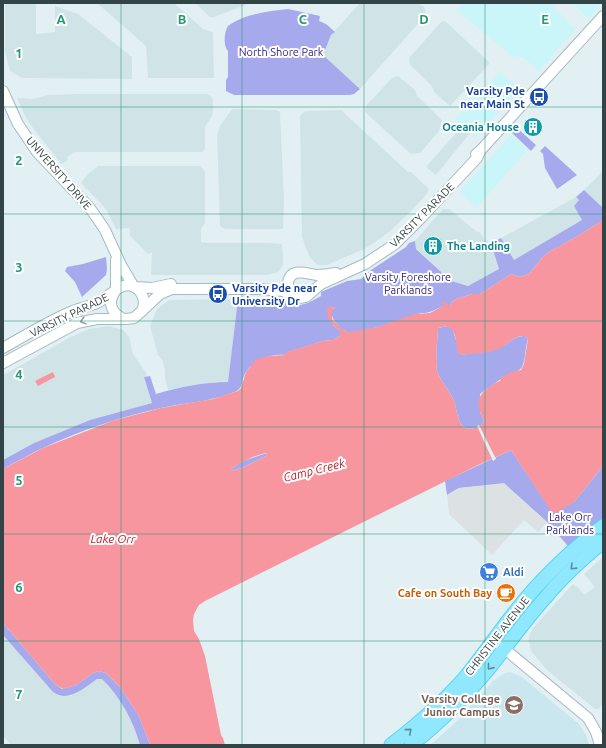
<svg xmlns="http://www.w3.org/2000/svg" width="606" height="748" viewBox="0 0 606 748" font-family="Ubuntu,sans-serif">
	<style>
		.residential { fill: #d0e4e8 }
		.commercial { fill: #caf5f9 }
		.education { fill: #cae7ef }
		.green { fill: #a6aaed }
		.parking { fill: #dce2e3 }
		.water { fill: #f896a0; fill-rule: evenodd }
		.pier { fill: #e2f0f4 }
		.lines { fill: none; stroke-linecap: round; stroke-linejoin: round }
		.minor-casing { stroke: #a4bbc0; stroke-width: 12 }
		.major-casing { stroke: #53d3f1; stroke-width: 15 }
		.minor { stroke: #fff; stroke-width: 10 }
		.major { stroke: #90e8ff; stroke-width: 13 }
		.oneway { stroke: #98a2a2 }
		.oneway2 { stroke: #5c8e99 }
		.grid { fill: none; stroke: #229873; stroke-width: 1; stroke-opacity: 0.55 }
		.labels { text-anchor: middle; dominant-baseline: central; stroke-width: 4; stroke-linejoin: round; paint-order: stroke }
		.park-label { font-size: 11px; fill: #2a1f7e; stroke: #fff }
		.transit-label { font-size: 11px; font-weight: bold; fill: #164399; stroke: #fff; text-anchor: end }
		.culture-label { font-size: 11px; font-weight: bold; fill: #0d838f; stroke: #fff; text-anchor: end }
		.street-label { font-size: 11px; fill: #324446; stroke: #fff }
		.shop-label { font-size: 11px; font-weight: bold; fill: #366cbe; stroke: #fff; text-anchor: start }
		.food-label { font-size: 11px; font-weight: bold; fill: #c56008; stroke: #fff; text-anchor: end }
		.education-label { font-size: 11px; font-weight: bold; fill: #785e54; stroke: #fff; text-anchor: end }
		.water-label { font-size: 12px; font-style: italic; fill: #bd202d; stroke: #fff }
		.grid-label { font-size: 13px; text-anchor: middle; font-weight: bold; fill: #229873; stroke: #fff; stroke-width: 4; stroke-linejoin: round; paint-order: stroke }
	</style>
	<rect width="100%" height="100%" fill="#e2f0f4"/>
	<g class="residential">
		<polygon points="5,3 36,3 36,34 55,32 55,6 78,14 132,57 132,79 22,78 10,71 5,52"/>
		<polygon points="97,3 174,3 203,29 213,32 214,78 148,78 146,46"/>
		<polygon points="195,3 251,3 214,17 210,17"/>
		<polygon points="360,3 417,3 424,7 426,12 425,16 360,89 323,55 331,35"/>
		<polygon points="442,21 446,22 490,63 450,106 435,93 431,85 410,65 409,58"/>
		<polygon points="398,76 415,90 417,96 442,120 439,131 420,153 411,154 365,112 366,106 392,78"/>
		<polygon points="80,94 207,94 211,96 213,101 213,112 212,116 205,127 205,149 202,152 75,152 67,157 68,160 62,164 38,135 26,118 17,98 33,99 48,95"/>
		<polygon points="232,109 276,110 280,112 284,201 283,229 225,229 220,226 217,135 220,126"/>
		<polygon points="341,110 408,172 411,172 429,189 426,195 411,211 390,231 374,243 364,249 327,265 317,265 309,256 302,237 300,116 305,111"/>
		<polygon points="462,126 470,133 436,175 426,167"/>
		<polygon points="98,166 201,166 205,172 205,223 201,229 201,242 208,243 270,243 282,244 283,256 283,265 278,272 267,275 151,275 152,252 148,254 130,236 130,228 116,229 106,209 81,183 88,174"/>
		<polygon points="603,171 603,206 602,207 584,190"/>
		<polygon points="576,197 579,200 583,220 514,260 501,238"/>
		<polygon points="443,209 449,209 477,232 478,231 480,232 484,239 491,243 500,269 468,286 459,284 451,281 416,248 415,241"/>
		<polygon points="238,299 228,382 215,382 168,390 165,377 165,370 162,359 158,355 150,326 157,309 169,300"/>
		<polygon points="108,326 123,330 129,337 133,354 147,374 144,377 152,403 90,420 34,443 3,460 3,375 71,337 89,329"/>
		<polygon points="603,557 603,704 598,709 595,709 547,670 531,651 529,642 528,641 530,633 535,626 573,584 576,587 577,586 584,595 595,587 584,574"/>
		<polygon points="3,635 53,692 59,696 71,696 97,679 102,679 116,695 126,708 137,734 140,745 11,745 3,736"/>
	</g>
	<g class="commercial">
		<polygon points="464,3 550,3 575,29 539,71 523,57 513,57 457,10"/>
		<polygon points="572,3 602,3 588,19"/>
		<polygon points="500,72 520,89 475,138 459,123 456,118"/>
		<polygon points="511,135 528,150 476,208 459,192"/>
	</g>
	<polygon class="education" points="510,672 522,677 579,724 586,735 589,745 430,745 454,724 494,680 505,673"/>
	<g class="green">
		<path d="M288 9 320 16 319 21 326 24 335 32 331 35 323 55 360 89 354 94 350 95H234L226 91V80L228 77V51C223 46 224 32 228 26 244 14 269 11 288 9Z"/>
		<polygon points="516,127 536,145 531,151 511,132"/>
		<polygon points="545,146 577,175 557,189 545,168 543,154 540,151"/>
		<path d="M584 190 602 207 603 206V220L578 236 549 252 542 258 529 274 520 277 511 274 480 294H472L456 299 452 302 450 305C440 305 433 314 421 313 406 318 362 334 348 332 343 331 339 326 336 323 332 318 331 314 332 309L335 308 330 306 333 325 340 331V336L333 340 323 341 288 352 285 355C272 353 253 360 246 372 239 384 246 389 229 394 207 402 184 403 161 408 121 417 81 430 43 448 30 454 16 462 3 469V460L34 443 90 420 152 403 144 377 150 376 156 394C179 387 204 382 228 382L238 299H278L300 305 308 303 321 296V292L347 281 361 279 371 270 406 247 409 243 415 241 416 249 451 281 468 286 499 269 491 243 501 238 514 260 582 220 574 206 579 200 576 197Z"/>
		<polygon points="106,257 107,269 106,275 82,297 75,282 65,271 67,267 83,264"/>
		<path d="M447 326 452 328 461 355C474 352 493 352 505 345 511 341 518 335 525 336L528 339C525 347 526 359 522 367 519 372 511 373 506 376 497 381 489 388 480 394V412L484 421C482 426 480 427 475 428 457 433 458 412 454 401 450 391 441 382 437 371 436 368 437 365 437 362 435 350 438 340 438 328Z"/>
		<polygon points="511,450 551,510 574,502 603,466 603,518 568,546 547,522 504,484 459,488 447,495 445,481"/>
		<polygon points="267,453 266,456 242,468 231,471 231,469 243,461"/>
		<path d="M3 623 55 684 62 689 76 685 93 673 98 671 106 673 120 687 139 716 150 745H140C133 720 121 698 102 679H97C84 688 68 703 53 692L3 635Z"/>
	</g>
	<polygon class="parking" points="504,483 547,522 538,532 524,520 492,555 449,514 447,495 459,488"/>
	<g class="water">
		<path d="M603 220V466L574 502 556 513 551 511 511 450 478 465 205 601 199 605 194 614 193 620 194 631 199 639 205 656 221 735 223 738 225 745H150L139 716 120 687 106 673 98 671 93 673 76 685 63 689 55 684 3 623V469L43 448 112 421 161 408 213 399 238 391 241 388 246 372 256 359 270 356 285 355 287 352 323 341 333 340 340 336V331L333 325 327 316 328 312 326 310 330 306 336 307 332 309V319L339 326 345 331 350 332 377 327 415 314 430 313 443 306V302L444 301 448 305H450L452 302 456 299 472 294H480L511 274 520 277 529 274 542 258 549 252 578 236ZM447 326C457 331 456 343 458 353L461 355C473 353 486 354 498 349 507 346 514 335 525 336L528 339 524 364 521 370 510 372 506 376H502L500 381C494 383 491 386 487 389 474 399 478 408 484 421 482 426 480 427 475 428 457 433 458 412 454 401 450 391 441 382 437 371 436 368 437 365 437 362 435 351 438 340 438 328ZM267 453 266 456 242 468 231 471V469C242 462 254 455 267 453Z"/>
		<polygon points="53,372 55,377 38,386 35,381"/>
	</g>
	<polygon class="pier" points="479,425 496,459 493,461 477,426"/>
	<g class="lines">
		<g class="minor-casing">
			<g id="minor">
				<polyline points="3,91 18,124 37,152 89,207 97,218 105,230 121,265 134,287"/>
				<polyline points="476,154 480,151 603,16"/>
				<polyline points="135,287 152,288 171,284"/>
				<polyline points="116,290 116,260"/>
				<path d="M114 293C108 303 111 312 122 318"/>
				<path d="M294 296C289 292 287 288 288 282 291 267 307 274 317 275 324 275 330 274 336 273"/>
				<path d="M3 348C24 336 46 323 68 313 78 308 88 307 97 303 105 299 117 288 123 286 138 282 148 298 142 311"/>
				<polyline points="3,363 77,323 97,319 126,319 134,318 160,294 172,289 259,289 283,291 298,298 306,297 321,284 365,264 395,244 421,218 477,158 480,151"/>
				<polyline points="500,645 588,718 596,732 600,745"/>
			</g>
		</g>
		<g class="major-casing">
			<g id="major">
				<path d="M391 745C418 724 445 701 467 675 480 659 492 642 504 626 532 588 566 554 603 526"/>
				<path d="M411 745C441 722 467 695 491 666 509 643 526 619 546 597 563 576 582 559 603 542"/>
			</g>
		</g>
		<use href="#minor" class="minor"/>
		<use href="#major" class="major"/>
	</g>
	<defs><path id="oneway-chevron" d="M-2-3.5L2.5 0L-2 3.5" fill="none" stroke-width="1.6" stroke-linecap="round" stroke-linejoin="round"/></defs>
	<use class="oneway" href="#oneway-chevron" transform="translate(83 321) rotate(164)"/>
	<g class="oneway2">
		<use href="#oneway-chevron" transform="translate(573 567) rotate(136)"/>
		<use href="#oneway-chevron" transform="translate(490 667) rotate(129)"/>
		<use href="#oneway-chevron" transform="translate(409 731) rotate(-40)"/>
	</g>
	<path class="grid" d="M121 3V745M242 3V745M364 3V745M485 3V745M3 107H603M3 214H603M3 321H603M3 427H603M3 534H603M3 641H603"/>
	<defs>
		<g id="bus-disc" transform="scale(1)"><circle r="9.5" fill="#1a4fb4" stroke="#fff"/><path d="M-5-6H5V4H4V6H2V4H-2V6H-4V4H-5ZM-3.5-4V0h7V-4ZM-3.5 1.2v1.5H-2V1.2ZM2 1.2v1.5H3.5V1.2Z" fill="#fff"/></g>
		<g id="building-disc" transform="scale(1)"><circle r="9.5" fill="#0f9aa8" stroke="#fff"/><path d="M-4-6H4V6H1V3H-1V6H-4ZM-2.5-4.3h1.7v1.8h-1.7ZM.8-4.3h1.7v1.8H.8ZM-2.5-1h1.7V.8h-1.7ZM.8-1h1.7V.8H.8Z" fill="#fff"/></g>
		<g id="supermarket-disc" transform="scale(1)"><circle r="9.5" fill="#3f7fe0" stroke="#fff"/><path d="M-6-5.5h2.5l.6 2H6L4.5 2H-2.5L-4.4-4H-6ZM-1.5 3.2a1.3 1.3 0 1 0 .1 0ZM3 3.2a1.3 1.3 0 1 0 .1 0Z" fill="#fff"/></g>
		<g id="cafe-disc" transform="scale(1)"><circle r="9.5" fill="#e8710a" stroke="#fff"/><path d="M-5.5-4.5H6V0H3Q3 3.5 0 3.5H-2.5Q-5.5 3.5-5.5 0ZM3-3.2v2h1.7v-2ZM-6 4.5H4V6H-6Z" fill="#fff"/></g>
		<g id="school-disc" transform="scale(1)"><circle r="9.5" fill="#8d6e63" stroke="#fff"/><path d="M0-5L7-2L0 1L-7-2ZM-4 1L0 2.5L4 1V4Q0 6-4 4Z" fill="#fff"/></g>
	</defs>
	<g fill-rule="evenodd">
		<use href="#bus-disc" x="539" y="97"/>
		<use href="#building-disc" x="533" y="127"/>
		<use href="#building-disc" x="433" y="246"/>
		<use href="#bus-disc" x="218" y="294"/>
		<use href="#supermarket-disc" x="489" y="572"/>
		<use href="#cafe-disc" x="506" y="593"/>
		<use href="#school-disc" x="514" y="705"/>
	</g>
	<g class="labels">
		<g class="park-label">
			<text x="281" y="52">North Shore Park</text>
			<text x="408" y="277">Varsity Foreshore<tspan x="408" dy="13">Parklands</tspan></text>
			<text x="570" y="517">Lake Orr<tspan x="570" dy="13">Parklands</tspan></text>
		</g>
		<g class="transit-label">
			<text x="525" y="91">Varsity Pde<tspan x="525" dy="13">near Main St</tspan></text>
			<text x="232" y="288" text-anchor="start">Varsity Pde near<tspan x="232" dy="13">University Dr</tspan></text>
		</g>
		<g class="culture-label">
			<text x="519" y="127">Oceania House</text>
			<text x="447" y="246" text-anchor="start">The Landing</text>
		</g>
		<g class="street-label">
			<text transform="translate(59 173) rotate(49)">UNIVERSITY DRIVE</text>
			<text transform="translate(422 215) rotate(-45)">VARSITY PARADE</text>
			<text transform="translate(69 315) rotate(-26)">VARSITY PARADE</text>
			<text transform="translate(497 636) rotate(-52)">CHRISTINE AVENUE</text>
		</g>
		<g class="shop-label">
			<text x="503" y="572">Aldi</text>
		</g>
		<g class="food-label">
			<text x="492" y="593">Cafe on South Bay</text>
		</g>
		<g class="education-label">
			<text x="500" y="699">Varsity College<tspan x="500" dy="13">Junior Campus</tspan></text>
		</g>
		<g class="water-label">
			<text transform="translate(314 470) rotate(-14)">Camp Creek</text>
			<text x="113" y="538">Lake Orr</text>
		</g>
	</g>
	<g class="grid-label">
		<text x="61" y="24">A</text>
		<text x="182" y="24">B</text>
		<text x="303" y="24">C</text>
		<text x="424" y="24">D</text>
		<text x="545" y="24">E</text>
		<text x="19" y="58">1</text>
		<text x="19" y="165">2</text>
		<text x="19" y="272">3</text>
		<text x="19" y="379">4</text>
		<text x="19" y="485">5</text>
		<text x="19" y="592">6</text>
		<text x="19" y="699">7</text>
	</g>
	<rect width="606" height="748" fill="none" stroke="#324446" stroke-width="8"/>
</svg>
